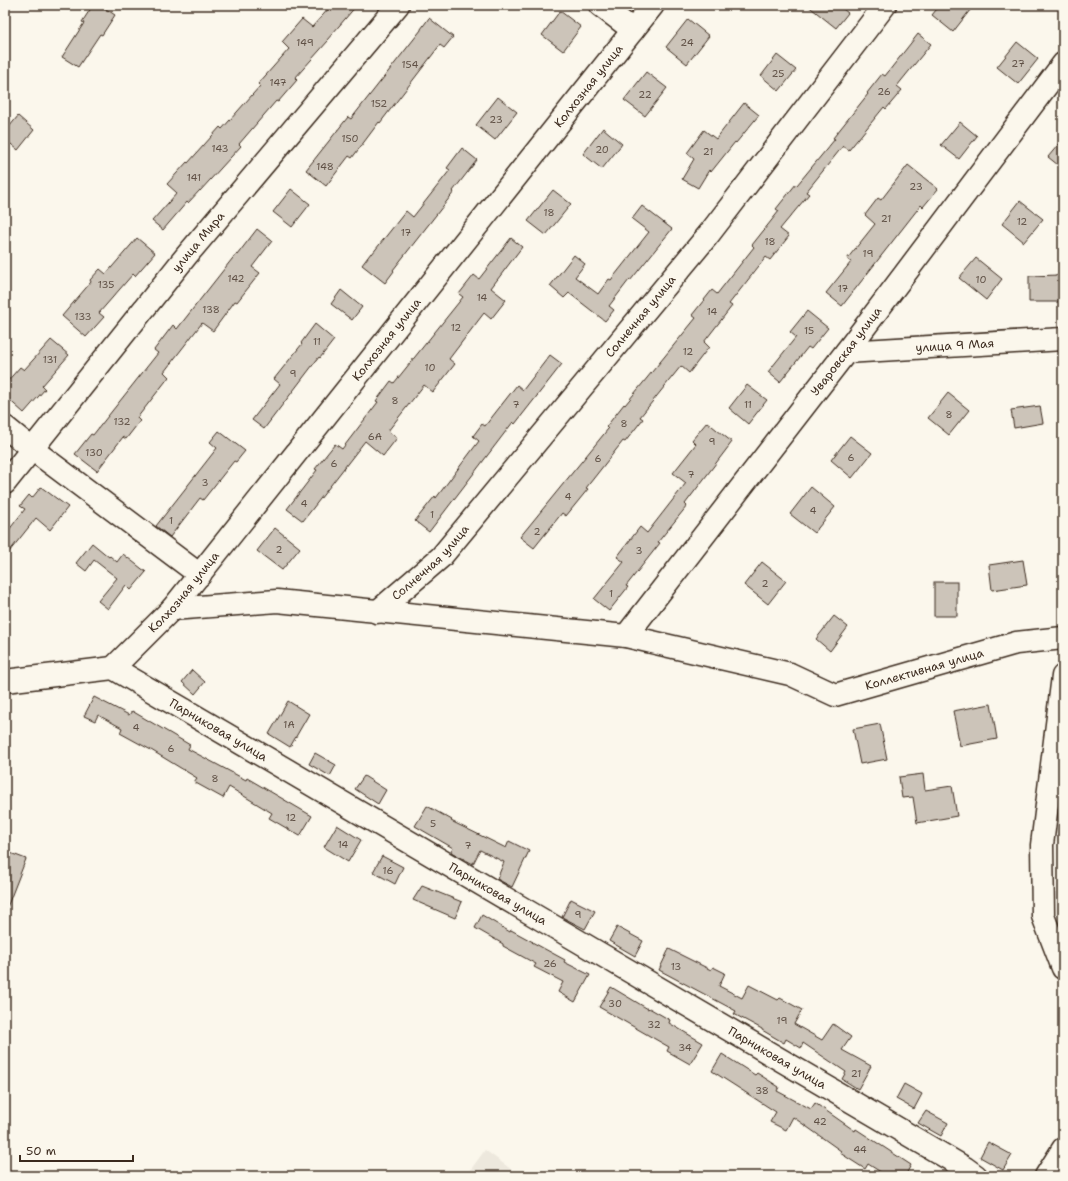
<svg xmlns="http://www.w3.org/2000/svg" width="1068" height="1181" viewBox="0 0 1068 1181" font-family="'Shantell Sans',sans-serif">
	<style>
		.built { fill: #ede8dd }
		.building { fill: #ccc4b9; stroke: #3b2a1e }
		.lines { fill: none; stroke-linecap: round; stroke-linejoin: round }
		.minor-casing { stroke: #3b2a1e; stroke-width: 25 }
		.minor { stroke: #fbf7ec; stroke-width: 22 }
		.labels { text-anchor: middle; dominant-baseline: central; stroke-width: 3; stroke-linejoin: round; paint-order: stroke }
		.number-label { font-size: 10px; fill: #5f5045 }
		.street-label { font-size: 12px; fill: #3b2a1e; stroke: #fbf7ec }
	</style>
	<rect width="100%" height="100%" fill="#fbf7ec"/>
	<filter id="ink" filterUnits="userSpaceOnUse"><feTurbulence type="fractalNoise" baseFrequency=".025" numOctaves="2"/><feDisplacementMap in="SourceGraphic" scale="8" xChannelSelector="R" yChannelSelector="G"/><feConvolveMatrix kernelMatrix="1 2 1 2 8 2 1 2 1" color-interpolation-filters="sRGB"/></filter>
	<g filter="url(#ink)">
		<polygon class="built" points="485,1150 520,1176 466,1176"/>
		<g class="building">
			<polygon points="93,5 100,5 115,15 102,35 100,34 78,67 62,57 84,23 82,22"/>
			<polygon points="332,5 357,5 327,40 328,41 295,78 297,80 278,102 276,101 239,144 241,146 200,191 200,190 188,203 187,202 163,230 152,221 177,193 167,184 187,162 188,163 220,127 222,129 260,86 258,84 289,49 282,42 302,19 312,27"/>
			<polygon points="807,5 838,5 848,13 836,28"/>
			<polygon points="940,5 974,5 953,32 932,15"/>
			<polygon points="560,11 581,27 563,51 542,35"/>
			<polygon points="429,18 453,37 444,48 440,45 380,123 379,122 352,158 349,156 326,186 306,170 348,117 351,119 421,30 421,29"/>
			<polygon points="688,19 709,36 687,64 666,47"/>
			<polygon points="918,34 931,44 897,86 902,90 886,109 884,107 849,150 843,146 806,192 809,194 780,229 789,236 770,260 766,257 729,304 732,306 704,342 709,347 689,373 681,366 640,417 643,419 625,442 623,441 586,488 588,489 566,516 562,513 534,548 520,537 608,429 606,427 624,404 625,405 696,318 692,315 712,290 717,294 754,247 752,245 779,211 776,209 796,184 797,185 835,139 833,138 868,94 867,93 882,74 885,76"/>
			<polygon points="1017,42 1038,59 1018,84 997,67"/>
			<polygon points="777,55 796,70 779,91 761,76"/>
			<polygon points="646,72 667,88 645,116 624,100"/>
			<polygon points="498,97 517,112 495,140 476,125"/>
			<polygon points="744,103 759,115 736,143 735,142 711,172 709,170 698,188 682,179 694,159 687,153 704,130 716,139"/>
			<polygon points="18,116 34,130 18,150 5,139 5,132"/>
			<polygon points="960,122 977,136 959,159 941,145"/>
			<polygon points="603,128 622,144 602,169 583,154"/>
			<polygon points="1063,139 1063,169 1048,157"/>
			<polygon points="462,148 477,160 453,191 454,192 393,270 394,271 385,283 362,265 371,253 372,254 406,211 413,217 450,170 447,168"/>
			<polygon points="908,165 938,189 923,207 921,205 842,306 826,293 851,262 847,259 875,224 865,215 878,198 881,200"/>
			<polygon points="291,189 310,204 292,227 273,212"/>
			<polygon points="553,190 571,204 546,235 528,221"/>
			<polygon points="1020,201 1043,219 1024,242 1002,224"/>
			<polygon points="642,206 672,229 630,281 629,280 609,306 614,310 605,321 569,293 564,298 550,286 574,255 585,264 575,277 598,294 609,279 611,280 649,232 632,219"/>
			<polygon points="257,229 272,241 252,267 260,273 237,302 235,301 213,331 202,323 164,372 169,377 137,418 140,421 126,439 123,437 97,471 75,454 91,434 93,435 158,353 154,350 173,325 177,329 236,254 237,255"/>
			<polygon points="137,238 155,253 135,276 133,274 99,313 104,317 86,337 62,316 91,282 90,280 100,269 106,274"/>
			<polygon points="511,238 522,247 491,288 506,300 491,319 484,313 449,359 455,364 433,392 424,385 388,431 397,438 383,456 365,441 303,521 287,509 317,470 315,469 335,444 342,449 378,402 376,401 391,381 394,383 463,297 459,294 474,275 479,279"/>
			<polygon points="976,258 1002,279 986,300 959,278"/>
			<polygon points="1059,275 1059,302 1029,302 1029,276"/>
			<polygon points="341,290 362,307 352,320 331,304"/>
			<polygon points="807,311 828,328 811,349 808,347 780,382 768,372 796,337 790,332"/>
			<polygon points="315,324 334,340 320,358 319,357 264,429 252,420 280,384 274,379 302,344 301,343"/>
			<polygon points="51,340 69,355 42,386 45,389 24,413 5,396 5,384 20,367 24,370"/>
			<polygon points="550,355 562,364 515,424 513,422 429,532 415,521 435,496 436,498 479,441 473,436 482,424 485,426 517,385 523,390"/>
			<polygon points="747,385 767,400 748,424 729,408"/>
			<polygon points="948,393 969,410 949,435 928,418"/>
			<polygon points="1040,406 1043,423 1014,428 1011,410"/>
			<polygon points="707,422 732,442 685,504 687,506 658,542 660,543 626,586 628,587 609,611 594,599 624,562 617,557 640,527 647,533 686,483 673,473 696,444 692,440"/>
			<polygon points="219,431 245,451 236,462 234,461 203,500 200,498 170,537 156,526 217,448 210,442"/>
			<polygon points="850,436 872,453 852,478 831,460"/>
			<polygon points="41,487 68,507 50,530 36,518 5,557 5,535 25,509 20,506 29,495 32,498"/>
			<polygon points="811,487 835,507 814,533 790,514"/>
			<polygon points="275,528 300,548 282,570 257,551"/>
			<polygon points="92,543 109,557 110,556 117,562 123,554 146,572 131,590 126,585 108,609 98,601 117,578 94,560 86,571 76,563"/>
			<polygon points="1023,560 1027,585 992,590 989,565"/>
			<polygon points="762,562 786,581 768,604 744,585"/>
			<rect x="934" y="582" width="23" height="34"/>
			<polygon points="834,616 848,627 830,651 816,639"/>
			<polygon points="192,670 205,682 195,694 182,682"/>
			<polygon points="94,697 129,715 132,711 190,745 188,749 246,780 247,778 312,816 300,836 269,818 272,813 229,787 223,798 194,782 197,778 151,750 120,733 122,728 98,715 95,721 84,716"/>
			<polygon points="288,701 309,714 290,747 269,734"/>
			<polygon points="991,704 997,739 960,746 953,711"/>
			<polygon points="880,724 887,759 860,764 853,729"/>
			<polygon points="315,753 336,765 330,776 309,764"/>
			<polygon points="923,774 925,790 952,786 957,816 917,823 913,797 902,798 899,777"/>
			<polygon points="364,776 386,790 378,804 355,789"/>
			<polygon points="427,806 452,820 451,821 506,848 509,841 529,851 512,887 497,879 504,862 480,850 473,864 451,852 453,848 415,826"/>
			<polygon points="337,825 361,840 348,862 324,847"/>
			<polygon points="5,851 26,859 6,910 5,910"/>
			<polygon points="382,856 403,867 395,884 373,872"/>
			<polygon points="422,886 462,902 455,918 413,900"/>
			<polygon points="571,899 595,911 585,929 562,917"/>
			<polygon points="482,915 510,932 511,930 533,942 532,942 565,960 564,962 590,975 575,1002 558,992 563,982 534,967 536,964 503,946 503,944 475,928"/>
			<polygon points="617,927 643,941 635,956 609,941"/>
			<polygon points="669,949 711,970 713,967 725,973 719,986 742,998 749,985 778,1000 780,998 802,1010 794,1024 822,1040 833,1024 851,1037 842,1050 871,1066 858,1089 842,1079 846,1072 803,1043 801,1048 786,1039 784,1043 762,1030 762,1029 734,1014 736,1011 659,970"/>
			<polygon points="611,987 648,1009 649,1008 670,1020 669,1023 703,1043 690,1064 667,1051 669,1047 599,1007"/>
			<polygon points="722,1054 755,1075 757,1073 779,1087 777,1091 811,1109 815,1103 855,1131 856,1129 911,1165 905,1176 887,1176 868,1164 865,1169 840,1153 841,1151 793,1117 786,1130 770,1122 776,1112 712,1071"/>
			<polygon points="904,1084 922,1094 914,1109 896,1099"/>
			<polygon points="926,1111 948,1123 941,1136 918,1123"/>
			<polygon points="988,1142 1012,1155 1003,1170 980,1157"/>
		</g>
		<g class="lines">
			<g class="minor-casing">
				<g id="minor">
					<polyline points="600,5 633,30"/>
					<path id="s1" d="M846 352 1063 339"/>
					<polyline points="5,427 32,449 200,575"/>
					<path id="s2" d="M5 483 187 255 398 5"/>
					<path id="s3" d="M172 609 277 601 626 636 790 674 835 695 1016 643 1063 638"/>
					<path id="s4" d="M377 612 441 557 709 234 885 5"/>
					<path id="s5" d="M626 636 846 352 1063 64"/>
					<path id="s6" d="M113 668 172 609 653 5"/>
					<polyline points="1063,676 1042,845 1043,916 1063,968"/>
					<path id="s7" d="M5 681 113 668 965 1168 976 1176"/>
					<polyline points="1046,1176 1063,1149"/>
				</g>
			</g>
			<use href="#minor" class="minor"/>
		</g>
	</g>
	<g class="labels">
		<g class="number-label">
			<text x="305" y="42">149</text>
			<text x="687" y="42">24</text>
			<text x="1018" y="63">27</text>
			<text x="410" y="64">154</text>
			<text x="778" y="73">25</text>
			<text x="278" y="82">147</text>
			<text x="884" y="91">26</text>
			<text x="645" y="94">22</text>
			<text x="379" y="103">152</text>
			<text x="496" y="119">23</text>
			<text x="350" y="138">150</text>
			<text x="220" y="148">143</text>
			<text x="602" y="149">20</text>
			<text x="708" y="151">21</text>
			<text x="325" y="166">148</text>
			<text x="194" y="177">141</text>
			<text x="916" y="186">23</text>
			<text x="549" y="212">18</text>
			<text x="886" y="218">21</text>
			<text x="1022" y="221">12</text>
			<text x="406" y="232">17</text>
			<text x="770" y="241">18</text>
			<text x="868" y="253">19</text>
			<text x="236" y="278">142</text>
			<text x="981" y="279">10</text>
			<text x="106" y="284">135</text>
			<text x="843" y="288">17</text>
			<text x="482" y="297">14</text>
			<text x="211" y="309">138</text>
			<text x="712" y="311">14</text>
			<text x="83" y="316">133</text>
			<text x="456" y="327">12</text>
			<text x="809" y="330">15</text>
			<text x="317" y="341">11</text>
			<text x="688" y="351">12</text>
			<text x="50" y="359">131</text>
			<text x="430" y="367">10</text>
			<text x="293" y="373">9</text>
			<text x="395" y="400">8</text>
			<text x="516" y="404">7</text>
			<text x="748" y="404">11</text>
			<text x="949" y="414">8</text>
			<text x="122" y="421">132</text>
			<text x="624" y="423">8</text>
			<text x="375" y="436">6А</text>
			<text x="712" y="441">9</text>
			<text x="94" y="452">130</text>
			<text x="851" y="457">6</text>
			<text x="598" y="458">6</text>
			<text x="334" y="463">6</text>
			<text x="691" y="474">7</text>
			<text x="205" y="482">3</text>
			<text x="568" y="496">4</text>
			<text x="304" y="503">4</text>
			<text x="813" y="510">4</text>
			<text x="432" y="514">1</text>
			<text x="171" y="520">1</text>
			<text x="537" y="531">2</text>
			<text x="279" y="549">2</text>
			<text x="639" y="550">3</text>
			<text x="765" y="583">2</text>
			<text x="611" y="593">1</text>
			<text x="289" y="724">1А</text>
			<text x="136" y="727">4</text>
			<text x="171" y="748">6</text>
			<text x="215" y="778">8</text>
			<text x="291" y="817">12</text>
			<text x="433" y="823">5</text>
			<text x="343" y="844">14</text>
			<text x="468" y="845">7</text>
			<text x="388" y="870">16</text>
			<text x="578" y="914">9</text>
			<text x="550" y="963">26</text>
			<text x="676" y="966">13</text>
			<text x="615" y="1003">30</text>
			<text x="782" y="1020">19</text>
			<text x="654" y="1024">32</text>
			<text x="685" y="1047">34</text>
			<text x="856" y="1073">21</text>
			<text x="762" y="1090">38</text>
			<text x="820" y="1121">42</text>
			<text x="860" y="1149">44</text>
		</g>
		<g class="street-label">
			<text stroke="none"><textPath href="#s6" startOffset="752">Колхозная улица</textPath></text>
			<text stroke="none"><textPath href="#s2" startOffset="309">улица Мира</textPath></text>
			<text stroke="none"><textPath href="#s4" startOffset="397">Солнечная улица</textPath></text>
			<text stroke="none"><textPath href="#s6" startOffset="428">Колхозная улица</textPath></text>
			<text stroke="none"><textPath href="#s1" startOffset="109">улица 9 Мая</textPath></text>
			<text stroke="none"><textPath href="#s5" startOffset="360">Уваровская улица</textPath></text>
			<text stroke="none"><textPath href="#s4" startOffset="73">Солнечная улица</textPath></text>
			<text stroke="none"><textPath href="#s6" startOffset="104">Колхозная улица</textPath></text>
			<text stroke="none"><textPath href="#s3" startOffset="767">Коллективная улица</textPath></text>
			<text stroke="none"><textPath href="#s7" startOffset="231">Парниковая улица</textPath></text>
			<text stroke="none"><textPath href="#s7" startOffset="555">Парниковая улица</textPath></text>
			<text stroke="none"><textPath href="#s7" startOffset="879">Парниковая улица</textPath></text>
		</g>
	</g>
	<rect width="1068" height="1181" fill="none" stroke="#fbf7ec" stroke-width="20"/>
	<rect x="10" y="10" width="1048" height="1161" fill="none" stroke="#3b2a1e" stroke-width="1.5" filter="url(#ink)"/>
	<path d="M20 1155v6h113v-6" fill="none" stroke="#3b2a1e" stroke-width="2"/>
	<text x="26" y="1155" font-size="12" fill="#3b2a1e" stroke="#fbf7ec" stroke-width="3" paint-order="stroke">50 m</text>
</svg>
